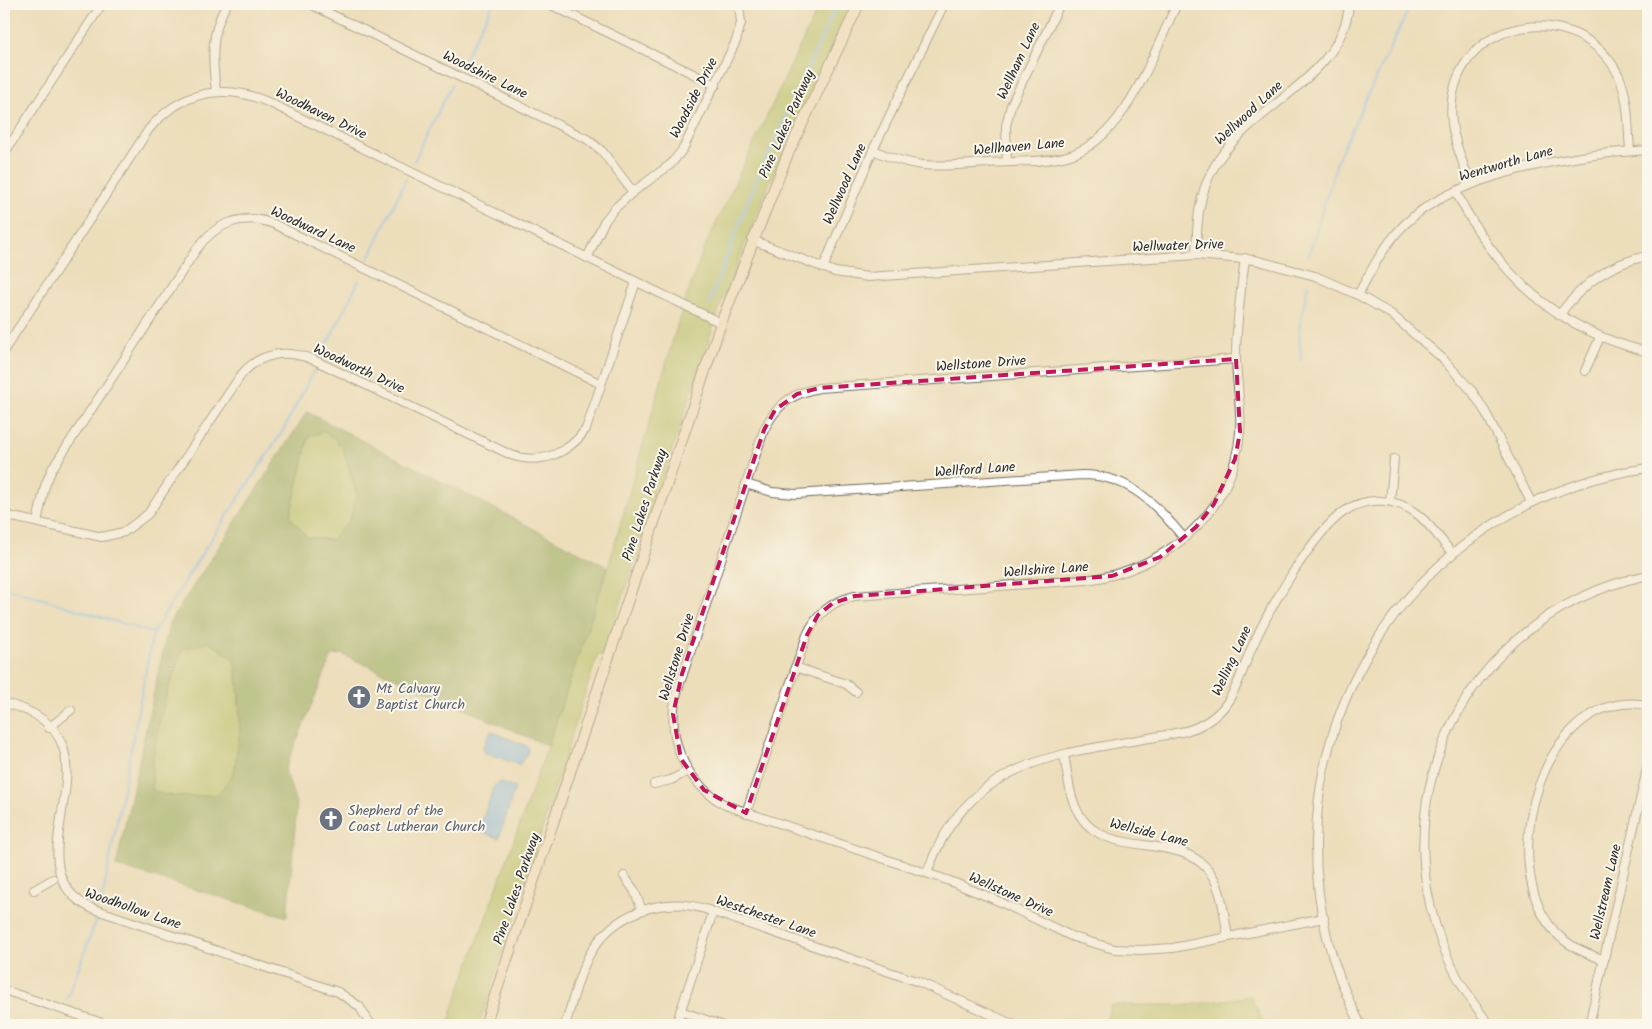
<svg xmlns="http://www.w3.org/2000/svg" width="1652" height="1029" viewBox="0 0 1652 1029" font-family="Kalam,sans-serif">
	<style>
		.green { fill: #afc063; stroke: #6d7647 }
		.forest { fill: #8ba659; stroke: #5b6842; fill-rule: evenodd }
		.water { fill: #81bcf3; stroke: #56748f }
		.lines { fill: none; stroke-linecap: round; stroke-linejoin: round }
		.stream { stroke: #81bcf3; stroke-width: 2.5 }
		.street-casing { stroke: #6f6a5d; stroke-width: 10 }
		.secondary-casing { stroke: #6f6a5d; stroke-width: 12 }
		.street { stroke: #fff; stroke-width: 8 }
		.secondary { stroke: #fbe5cf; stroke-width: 10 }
		.marked { fill: none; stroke: #c2185b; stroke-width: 4; stroke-dasharray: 10 6; stroke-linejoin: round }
		.labels { text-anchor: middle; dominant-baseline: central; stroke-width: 4; stroke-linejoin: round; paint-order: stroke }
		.street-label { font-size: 14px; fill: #2b2b2b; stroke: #fbf7ec }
		.worship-label { font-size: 14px; fill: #5b616d; stroke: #fbf7ec; text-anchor: start }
	</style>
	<rect width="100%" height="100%" fill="#fbf7ec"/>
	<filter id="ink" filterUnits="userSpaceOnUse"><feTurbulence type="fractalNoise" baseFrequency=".02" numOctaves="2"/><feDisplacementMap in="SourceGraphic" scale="10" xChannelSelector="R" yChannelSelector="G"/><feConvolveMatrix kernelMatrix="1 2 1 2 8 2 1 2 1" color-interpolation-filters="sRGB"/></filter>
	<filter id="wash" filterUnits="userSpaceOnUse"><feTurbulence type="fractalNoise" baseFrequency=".0096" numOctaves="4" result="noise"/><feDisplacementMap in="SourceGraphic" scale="20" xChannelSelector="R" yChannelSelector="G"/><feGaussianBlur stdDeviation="1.12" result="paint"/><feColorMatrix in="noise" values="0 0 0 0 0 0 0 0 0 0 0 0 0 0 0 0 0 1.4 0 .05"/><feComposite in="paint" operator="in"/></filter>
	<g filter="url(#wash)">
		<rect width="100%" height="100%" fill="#eddebb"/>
		<g class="green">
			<path d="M820 4H853L769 184 721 304 603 656 598 654C557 777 521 902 479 1025H447L548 746 608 567 679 319 702 253Z"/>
			<polygon points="325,431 342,446 357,494 350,520 331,540 307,537 290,517 309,436"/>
			<path d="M209 642 234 659C239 689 244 742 234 771 231 779 223 787 218 794 196 796 173 800 152 790 151 739 165 695 183 649Z"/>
			<polygon points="1251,996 1265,1025 1105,1024 1111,1005 1189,1005"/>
		</g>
		<path class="forest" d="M307 412 608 567 548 746 341 654 332 656 285 769 297 806 287 917 116 866 169 623ZM325 431 342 446 357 494 350 520 331 540 307 537 290 517 309 436ZM209 642 234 659 239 686 240 730 234 772 218 794C196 796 172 801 152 789 151 739 165 695 183 649Z"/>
		<g class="water">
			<polygon points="491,731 528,747 528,752 519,765 484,752 483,747"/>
			<polygon points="500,782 515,788 499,838 479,831 494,786"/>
		</g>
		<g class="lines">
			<g class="stream">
				<polyline points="460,67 493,4"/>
				<polyline points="414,161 452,84"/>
				<polyline points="1309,254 1339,156 1411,4"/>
				<polyline points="369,258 406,179"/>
				<polyline points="709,304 752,190 837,4"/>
				<polyline points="323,353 359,280"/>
				<polyline points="1301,360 1299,330 1308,284"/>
				<polyline points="4,587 153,633"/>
				<polyline points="102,900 153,633 192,569 282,432 314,371"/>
				<polyline points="67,999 96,921"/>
				<polyline points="58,1025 60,1020"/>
			</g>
		</g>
	</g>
	<g filter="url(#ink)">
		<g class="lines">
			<g class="street-casing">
				<g id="street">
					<polyline points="310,4 587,139 602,151 633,192"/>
					<polyline points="549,4 716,85"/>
					<path d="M216 91C212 60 210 32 227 4"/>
					<path d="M873 150C919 171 939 166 988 163 1013 161 1042 163 1067 156 1125 141 1153 53 1177 4"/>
					<polyline points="4,154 102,4"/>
					<polyline points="1007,162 1006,126 1011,105 1060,4"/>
					<path d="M1471 185C1461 157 1448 130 1452 100 1463 14 1582 0 1619 76 1629 98 1628 127 1630 151"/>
					<path d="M1456 192C1497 274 1557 330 1648 352"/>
					<polyline points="752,240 835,272 868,277 1196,255 1255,260 1315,276 1358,295 1391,314 1442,358 1472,391 1486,413 1531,502"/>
					<path d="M1196 255C1197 223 1198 195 1214 167 1248 107 1344 78 1349 4"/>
					<polyline points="587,258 604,222 614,209 633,192 671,164 683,149 736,41 741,23 739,4"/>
					<polyline points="823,268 873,150 944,4"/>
					<path d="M1358 295C1371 270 1384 245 1404 225 1456 173 1577 154 1648 150"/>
					<path d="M1559 315C1583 284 1609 263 1648 256"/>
					<path d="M4 350 149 129C181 91 225 82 270 103L721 323"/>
					<path d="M1236 359 819 388C792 393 776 405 764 430L677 692C665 738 684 781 725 805L947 880 994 899 1073 937 1114 949 1141 950 1173 948 1324 918"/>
					<polyline points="1585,371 1600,337"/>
					<path d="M746 484 772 492 796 494 1082 475C1130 475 1155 504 1184 538"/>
					<polyline points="1390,501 1394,459"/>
					<path d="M4 515 102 537 124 532 148 514 241 375C260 352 287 349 314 360L511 455C541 465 568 454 586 429L636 282"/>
					<path d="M37 522 45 486 52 469 196 250C215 223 243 212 274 224L601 384"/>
					<polyline points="795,667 846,684 856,692"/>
					<path d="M4 703C138 735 0 865 91 908L338 992 359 1006 371 1025"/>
					<polyline points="49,728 71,710"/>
					<path d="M1064 755C1068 775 1069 800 1081 817 1110 861 1186 829 1213 877 1223 894 1224 917 1228 936"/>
					<polyline points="654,784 671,780 688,771"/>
					<path d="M746 813 807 635C817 613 832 601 855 596L1086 580C1163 571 1234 514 1240 432 1242 407 1236 381 1236 356 1236 323 1241 291 1245 258"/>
					<path d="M927 873C972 747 1075 755 1186 731 1202 726 1216 718 1226 704 1239 686 1244 665 1253 645 1269 609 1313 532 1345 511 1367 496 1397 498 1417 514 1430 524 1441 540 1452 553"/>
					<polyline points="624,876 634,890 642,910"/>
					<polyline points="34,890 53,879"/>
					<path d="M1604 960C1586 953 1569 947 1555 932 1494 865 1542 685 1648 705"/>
					<polyline points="4,990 108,1025"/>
					<polyline points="680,1011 721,1025"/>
					<path d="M565 1025C573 1002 578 974 591 952 614 913 662 896 705 909L919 982 1014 1025"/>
					<polyline points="676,1025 713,912"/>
					<path d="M1361 1025C1236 788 1384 505 1648 468"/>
					<path d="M1490 1025C1353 859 1438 620 1648 575"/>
					<polyline points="1589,1025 1648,765"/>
				</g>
			</g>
			<g class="secondary-casing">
				<polyline id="secondary" points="485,1025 721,323 787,156 859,4"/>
			</g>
			<use href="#street" class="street"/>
			<use href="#secondary" class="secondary"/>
		</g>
	</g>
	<path d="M0 0H1652V1029H0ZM1236 359 1240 432 1235 459 1214 504 1196 527 1160 557 1112 576 855 596 833 603 818 615 807 635 746 813 704 790 681 759 673 714 682 674 764 430 775 410 797 394 819 388Z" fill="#eddebb" fill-opacity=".55" fill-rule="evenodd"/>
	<path class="marked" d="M1236 359 1240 432 1235 459 1214 504 1196 527 1160 557 1112 576 855 596 833 603 818 615 807 635 746 813 704 790 681 759 673 714 682 674 764 430 775 410 797 394 819 388Z"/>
	<defs>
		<g id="church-disc" transform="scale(1.25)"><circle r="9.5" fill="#6b7280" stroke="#fbf7ec"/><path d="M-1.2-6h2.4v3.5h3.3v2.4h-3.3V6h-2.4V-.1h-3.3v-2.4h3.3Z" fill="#fff"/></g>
	</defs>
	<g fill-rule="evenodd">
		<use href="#church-disc" x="359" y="697"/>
		<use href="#church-disc" x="331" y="819"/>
	</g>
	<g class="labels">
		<g class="street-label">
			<text transform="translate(1019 61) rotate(-65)">Wellham Lane</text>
			<text transform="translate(485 75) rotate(26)">Woodshire Lane</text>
			<text transform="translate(694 98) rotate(-63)">Woodside Drive</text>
			<text transform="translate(1249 113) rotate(-43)">Wellwood Lane</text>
			<text transform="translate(321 114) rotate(26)">Woodhaven Drive</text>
			<text transform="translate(787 124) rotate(-66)">Pine Lakes Parkway</text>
			<text transform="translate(1019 147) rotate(-5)">Wellhaven Lane</text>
			<text transform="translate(1506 164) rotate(-16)">Wentworth Lane</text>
			<text transform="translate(845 184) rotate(-66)">Wellwood Lane</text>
			<text transform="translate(313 230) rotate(25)">Woodward Lane</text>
			<text transform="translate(1178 246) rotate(-2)">Wellwater Drive</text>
			<text transform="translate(981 364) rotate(-4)">Wellstone Drive</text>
			<text transform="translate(359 369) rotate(25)">Woodworth Drive</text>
			<text transform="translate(975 470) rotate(-4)">Wellford Lane</text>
			<text transform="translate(645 505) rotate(-72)">Pine Lakes Parkway</text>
			<text transform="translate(1046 570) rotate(-4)">Wellshire Lane</text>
			<text transform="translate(677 657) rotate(-73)">Wellstone Drive</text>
			<text transform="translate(1232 661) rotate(-65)">Welling Lane</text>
			<text transform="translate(1149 833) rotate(14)">Wellside Lane</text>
			<text transform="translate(517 889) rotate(-71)">Pine Lakes Parkway</text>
			<text transform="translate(1606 892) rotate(-77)">Wellstream Lane</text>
			<text transform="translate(1011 895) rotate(24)">Wellstone Drive</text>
			<text transform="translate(133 909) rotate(19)">Woodhollow Lane</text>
			<text transform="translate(766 917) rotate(19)">Westchester Lane</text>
		</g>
		<g class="worship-label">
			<text x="376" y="689">Mt Calvary<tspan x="376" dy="16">Baptist Church</tspan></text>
			<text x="348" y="811">Shepherd of the<tspan x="348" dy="16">Coast Lutheran Church</tspan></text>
		</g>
	</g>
	<rect width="1652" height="1029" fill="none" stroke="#fbf7ec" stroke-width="20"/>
</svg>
